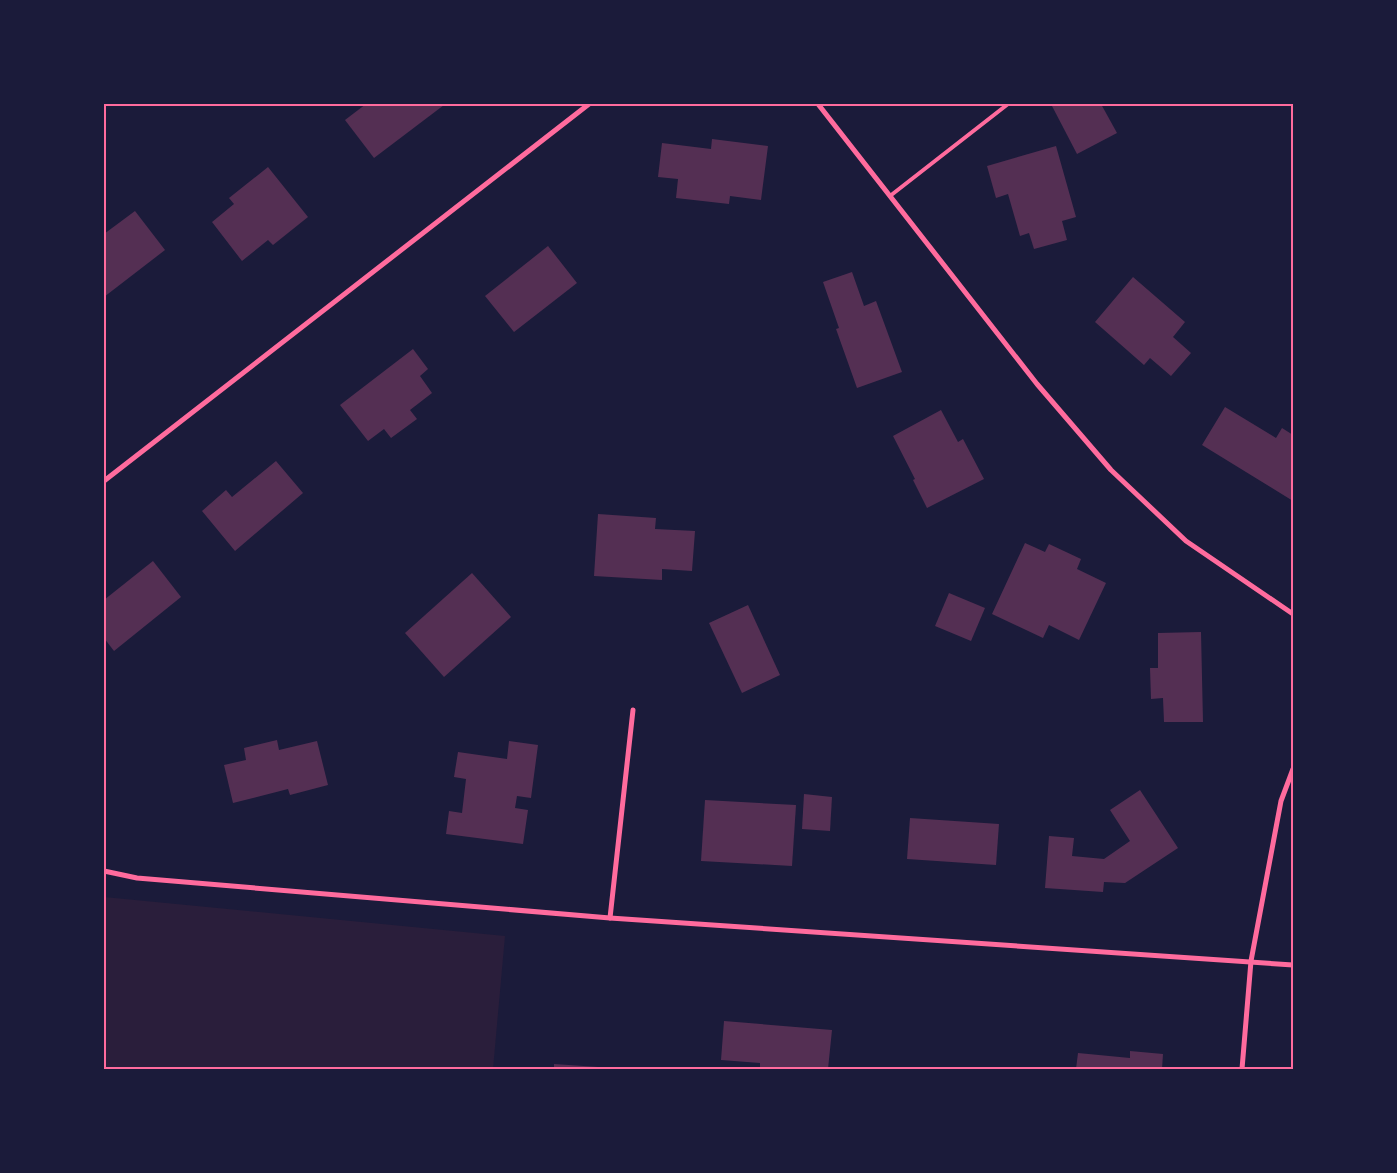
<svg xmlns="http://www.w3.org/2000/svg" width="1397" height="1173" viewBox="0 0 1397 1173" font-family="'Sofia Sans Condensed',sans-serif">
	<style>
		.green { fill: #2a1e3b }
		.building { fill: #542f53 }
		.lines { fill: none; stroke-linecap: round; stroke-linejoin: round }
		.service { stroke: #ff6b9d; stroke-width: 4 }
		.minor { stroke: #ff6b9d; stroke-width: 5 }
		.neatline { fill: none; stroke: #ff6b9d; stroke-width: 2 }
	</style>
	<rect width="100%" height="100%" fill="#1b1b3a"/>
	<polygon class="green" points="104,897 505,936 493,1069 104,1069"/>
	<g class="building">
		<polygon points="366,104 444,104 444,105 374,158 345,120"/>
		<polygon points="1055,104 1101,104 1117,133 1077,154 1052,106"/>
		<polygon points="712,139 768,146 761,200 730,196 729,204 676,198 678,179 658,177 662,143 711,149"/>
		<polygon points="1056,146 1076,217 1062,221 1067,240 1034,249 1029,233 1020,236 1008,194 996,198 987,166"/>
		<polygon points="268,167 308,217 273,245 268,240 242,261 212,222 234,204 229,198"/>
		<polygon points="135,211 165,250 104,297 104,234"/>
		<polygon points="548,246 577,283 514,332 485,296"/>
		<polygon points="852,272 864,306 876,301 902,372 857,388 836,329 839,328 823,282"/>
		<polygon points="1133,277 1185,322 1173,337 1191,353 1171,376 1150,358 1144,365 1095,322"/>
		<polygon points="413,349 428,369 420,376 432,393 410,410 417,419 391,438 384,429 368,441 340,405"/>
		<polygon points="1225,407 1276,438 1282,428 1293,435 1293,501 1202,445"/>
		<polygon points="941,410 958,442 963,439 984,479 927,508 913,480 915,479 893,436"/>
		<polygon points="276,461 303,493 235,551 202,511 226,490 232,497"/>
		<polygon points="598,514 656,518 655,529 695,531 692,571 662,569 662,580 594,576"/>
		<polygon points="1025,543 1045,552 1049,544 1081,559 1077,569 1106,583 1079,640 1049,625 1043,638 992,614"/>
		<polygon points="153,561 181,597 114,651 104,638 104,600"/>
		<polygon points="472,573 511,617 444,677 405,633"/>
		<polygon points="949,593 985,608 971,641 935,626"/>
		<polygon points="748,605 780,675 742,693 709,623"/>
		<polygon points="1201,632 1203,722 1164,722 1163,698 1151,699 1150,668 1158,668 1158,633"/>
		<polygon points="277,740 279,750 317,741 328,785 290,795 288,789 233,803 224,765 246,760 244,748"/>
		<polygon points="509,741 538,745 531,798 517,796 515,808 528,810 523,844 446,834 449,811 462,813 466,779 454,777 458,752 507,759"/>
		<polygon points="1140,790 1178,848 1125,883 1104,882 1103,892 1045,888 1049,836 1074,838 1072,856 1104,859 1130,841 1110,810"/>
		<polygon points="804,794 832,797 830,831 802,829"/>
		<polygon points="705,800 796,805 792,866 701,861"/>
		<polygon points="910,818 999,824 996,865 907,859"/>
		<polygon points="724,1021 832,1030 828,1069 760,1069 760,1063 721,1060"/>
		<polygon points="1130,1051 1163,1054 1162,1069 1076,1069 1078,1053 1130,1058"/>
		<polygon points="554,1064 613,1068 613,1069 554,1069"/>
	</g>
	<g class="lines">
		<polyline class="service" points="890,196 1008,104"/>
		<g class="minor">
			<polyline points="818,104 1037,384 1111,470 1186,541 1293,614"/>
			<polyline points="104,481 589,104"/>
			<polyline points="104,871 137,878 610,918 1293,965"/>
			<polyline points="610,918 633,710"/>
			<polyline points="1242,1069 1251,961 1281,801 1293,769"/>
		</g>
	</g>
	<rect width="1397" height="1173" fill="none" stroke="#1b1b3a" stroke-width="210"/>
	<rect x="105" y="105" width="1187" height="963" class="neatline"/>
</svg>
